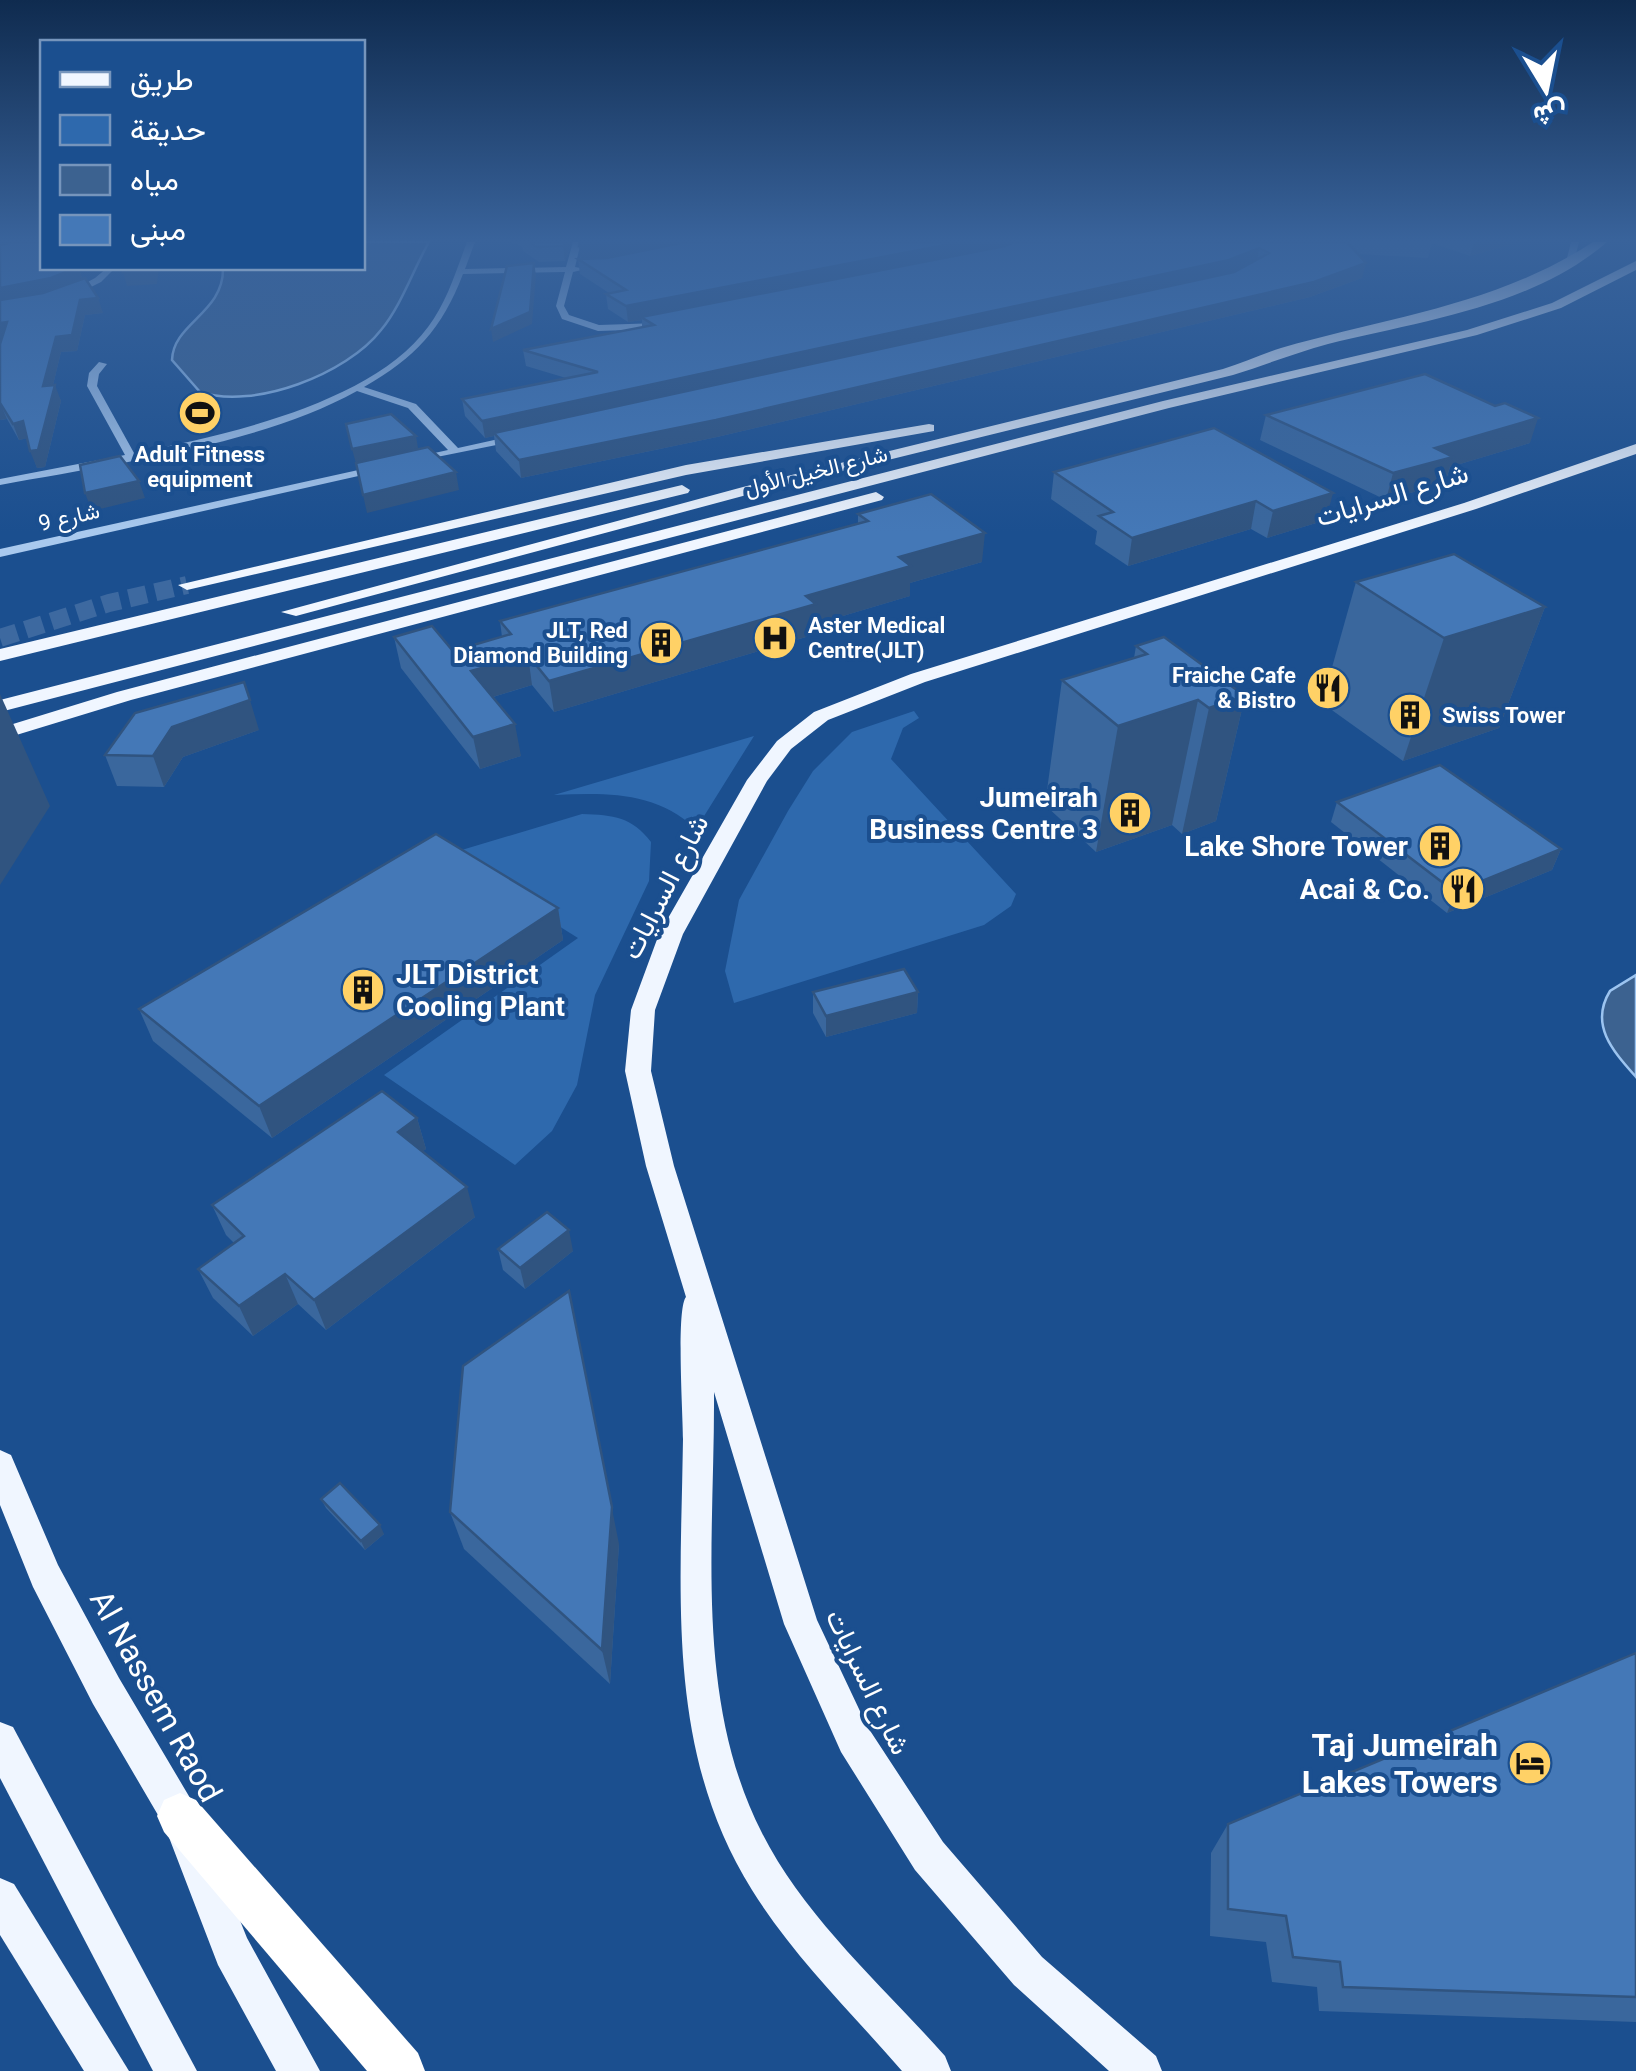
<svg xmlns="http://www.w3.org/2000/svg" width="1636" height="2071" viewBox="0 0 1636 2071" font-family="Roboto,Vazirmatn,sans-serif">
	<style>
		.green { fill: #2e69ad }
		.water { fill: #3c6290; stroke: #9cc4f0; stroke-width: 2.5 }
		.lines { fill: none; stroke-linecap: round; stroke-linejoin: round }
		.major-tunnel { stroke: #3d69a0; stroke-width: 18; stroke-dasharray: 18 9; stroke-linecap: butt }
		.minor { fill: #a9c9ee; fill-rule: evenodd }
		.major { fill: #f0f6ff; fill-rule: evenodd }
		.highway { fill: #fff; fill-rule: evenodd }
		.wall { fill: #3a679d }
		.shaded-wall { fill: #305480 }
		.building { fill: #4478b7; stroke: #305480; stroke-width: 2.5 }
		.labels { text-anchor: middle; dominant-baseline: central; stroke-width: 8; stroke-linejoin: round; paint-order: stroke }
		.far-poi-label { font-size: 22px; font-weight: bold; fill: #fff; stroke: #1b4f8f; text-anchor: start }
		.far-street-label { font-size: 22px; fill: #fff; stroke: #1b4f8f }
		.street-label { font-size: 28px; fill: #fff; stroke: #1b4f8f }
		.poi-label { font-size: 28px; font-weight: bold; fill: #fff; stroke: #1b4f8f; text-anchor: end }
		.near-street-label { font-size: 32px; fill: #fff; stroke: #1b4f8f }
		.near-poi-label { font-size: 32px; font-weight: bold; fill: #fff; stroke: #1b4f8f; text-anchor: end }
	</style>
	<rect width="100%" height="100%" fill="#1b4f8f"/>
	<g class="green">
		<polygon points="914,711 919,718 903,728 891,759 1016,894 1011,906 984,925 734,1003 725,971 739,900 788,811 813,771 852,732"/>
		<path d="M754 736 696 829C655 791 607 793 554 795Z"/>
		<path d="M582 814C614 815 632 817 651 842L649 881 595 995 577 1085 552 1131 515 1165 384 1075 578 938 445 855Z"/>
	</g>
	<g class="water">
		<path d="M363 242H429C413 270 401 306 381 330 347 374 254 410 200 392L172 360C173 323 224 313 223 268H362Z"/>
		<path d="M1636 975V1077C1613 1051 1589 1025 1610 991Z"/>
	</g>
	<g class="lines">
		<polyline class="major-tunnel" points="0,638 109,603 187,585"/>
		<g class="minor">
			<path d="M467 242H475L465 269 566 267 573 242H581L575 267 586 269 573 272 564 306 569 315 599 325 659 323 664 326 659 329 598 331 562 319 556 306 565 272 463 274C442 329 415 358 364 387L416 404 458 448 517 435 522 438 521 440 412 462V458L448 450 408 408 357 391C258 446 111 464 0 485V479L125 455 87 386 89 373 99 362 107 364 99 374 97 386 134 453C223 436 373 403 428 327 447 302 456 271 467 242Z"/>
			<polygon points="1571,242 1579,242 1574,262 1570,265 1566,262"/>
			<polygon points="107,268 115,268 101,282 71,297 64,295 95,278"/>
			<polygon points="381,465 386,468 385,470 0,557 0,549"/>
		</g>
		<g class="major">
			<path d="M1593 242H1607C1532 307 1421 321 1328 344 1295 353 1265 365 1233 375L754 493 296 616 281 612 743 487 1223 369C1243 363 1262 354 1281 348 1389 317 1497 305 1593 242Z"/>
			<polygon points="1636,261 1636,270 1561,308 1477,335 1169,408 0,712 0,700 1163,401 1467,330 1552,303"/>
			<polygon points="929,424 934,425 934,431 686,475 187,590 178,585 686,465"/>
			<path d="M1636 444V454L1476 509 925 682 828 720 791 749 767 781 683 934 655 1010 651 1071 674 1166 817 1620 867 1726 943 1842 1042 1957 1156 2056 1162 2071H1109L1014 1985 915 1870 841 1752 784 1624 714 1392C715 1538 693 1698 762 1833 805 1918 883 1986 945 2056L951 2071H902C851 2012 793 1956 752 1890 665 1751 681 1595 683 1439 683 1414 676 1309 686 1297L646 1166 625 1071 631 1010 659 934 747 780 777 741 814 712 911 674 1464 503Z"/>
			<polygon points="682,485 690,490 688,493 0,661 0,649"/>
			<polygon points="876,492 884,497 882,500 131,700 0,740 0,728 117,692"/>
			<polygon points="0,1450 11,1455 58,1565 119,1678 193,1803 247,1938 320,2071 276,2071 218,1965 165,1827 93,1704 33,1587 0,1505"/>
			<polygon points="0,1722 13,1727 197,2071 153,2071 0,1778"/>
			<polygon points="0,1878 14,1884 129,2071 84,2071 0,1935"/>
		</g>
		<polygon class="highway" points="180,1793 196,1800 418,2053 425,2071 367,2071 164,1832 157,1816 164,1800"/>
	</g>
	<g class="wall">
		<polygon points="510,242 572,242 565,261 539,262 523,251 522,246"/>
		<polygon points="580,242 1513,242 1513,244 1470,256 1432,243 1428,258 1358,254 1362,278 1310,297 717,437 521,478 496,451 494,436 485,438 465,416 462,399 566,378 526,366 523,350 642,328 642,320 628,322 608,309 606,294 609,293 580,274 578,259 580,258"/>
		<polygon points="79,268 82,279 103,313 85,315 77,351 61,352 53,385 61,401 45,467 37,468 27,438 19,440 7,419 0,420 0,344"/>
		<polygon points="1266,415 1530,443 1450,467 1445,483 1386,500 1260,440"/>
		<polygon points="1214,428 1326,520 1267,538 1251,529 1128,566 1095,544 1097,531 1051,499 1054,472"/>
		<polygon points="858,514 982,562 910,583 910,596 816,624 816,634 554,712 532,685 493,697 521,756 480,769 401,668 394,637 453,651 502,637 500,621 858,524"/>
		<polygon points="1356,582 1545,607 1499,728 1403,761 1322,703"/>
		<polygon points="1136,646 1245,696 1216,821 1182,834 1172,825 1096,852 1045,805 1062,680 1134,658"/>
		<polygon points="259,730 183,757 164,787 117,786 105,755"/>
		<polygon points="1337,802 1561,849 1552,870 1447,913 1331,822"/>
		<polygon points="558,908 563,940 272,1138 153,1041 139,1009"/>
		<polygon points="813,992 918,992 917,1013 826,1037 813,1013"/>
		<polygon points="417,1118 426,1149 422,1151 475,1217 326,1330 298,1304 253,1336 213,1298 198,1269 234,1243 226,1235 212,1205"/>
		<polygon points="498,1249 573,1251 525,1289 503,1270"/>
		<polygon points="321,1499 384,1534 365,1550 326,1508"/>
		<polygon points="450,1512 619,1544 610,1684 464,1549"/>
		<polygon points="1636,1653 1636,2022 1319,2011 1317,1987 1272,1982 1266,1942 1210,1936 1211,1853 1228,1824"/>
	</g>
	<g class="shaded-wall">
		<polygon points="565,242 572,242 565,261 563,246"/>
		<polygon points="604,242 699,242 581,261 579,246"/>
		<polygon points="961,242 1022,242 641,317 642,320 628,322 626,306"/>
		<polygon points="1474,242 1513,242 1513,244 1470,256"/>
		<polygon points="1259,248 1257,263 1226,275 494,433 494,436 485,438 482,421"/>
		<polygon points="534,263 536,275 532,324 493,342 491,329"/>
		<polygon points="1366,263 1362,278 1310,297 717,437 521,478 519,460"/>
		<polygon points="76,268 79,268 83,281 0,304 0,288"/>
		<polygon points="153,268 171,268 159,268 157,284 127,286 123,272"/>
		<polygon points="98,298 103,313 85,315 77,351 61,352 49,402 43,386 56,337 80,300"/>
		<polygon points="7,322 13,338 0,339 0,323"/>
		<polygon points="55,385 61,401 45,467 37,468 30,451"/>
		<polygon points="0,403 7,419 0,420"/>
		<polygon points="1538,418 1530,443 1450,467 1445,483 1386,500 1393,473 1435,448"/>
		<polygon points="23,421 29,438 19,440 13,424"/>
		<polygon points="416,436 419,454 357,467 352,449"/>
		<polygon points="456,472 459,490 367,513 363,495"/>
		<polygon points="139,481 145,498 92,511 85,493"/>
		<polygon points="1333,493 1326,520 1267,538 1273,511"/>
		<polygon points="1256,501 1251,529 1128,566 1132,538"/>
		<polygon points="985,533 982,562 910,583 910,596 816,624 816,634 554,712 549,681 899,557"/>
		<polygon points="1545,607 1499,728 1403,761 1444,638"/>
		<polygon points="528,655 532,685 476,702 471,671"/>
		<polygon points="0,694 50,806 0,885"/>
		<polygon points="1245,696 1216,821 1182,834 1209,708"/>
		<polygon points="250,700 259,730 183,757 164,787 153,756 172,727"/>
		<polygon points="1198,700 1172,825 1096,852 1118,726"/>
		<polygon points="515,724 521,756 480,769 473,737"/>
		<polygon points="1561,849 1552,870 1447,913 1455,892"/>
		<polygon points="558,908 563,940 272,1138 259,1106"/>
		<polygon points="918,992 917,1013 826,1037 826,1016"/>
		<polygon points="417,1118 426,1149 407,1162 398,1132"/>
		<polygon points="467,1187 475,1217 326,1330 314,1300"/>
		<polygon points="569,1230 573,1251 525,1289 520,1268"/>
		<polygon points="285,1274 298,1304 253,1336 239,1306"/>
		<polygon points="569,1291 619,1544 610,1684 602,1650"/>
		<polygon points="380,1525 384,1534 365,1550 361,1541"/>
	</g>
	<g class="building">
		<polygon points="14,242 42,242 42,268 76,268 51,278 0,288 0,245"/>
		<polygon points="529,242 565,242 563,246 537,247"/>
		<polygon points="580,242 604,242 579,246"/>
		<polygon points="686,242 961,242 626,306 606,294 626,290 578,259 607,258"/>
		<polygon points="1014,242 1347,242 1366,263 1314,282 716,420 519,460 494,433 1234,272 1269,253 1259,248 1229,260 482,421 462,399 598,372 523,350 654,325 641,317 1005,246"/>
		<polygon points="534,263 530,312 491,329 507,266"/>
		<polygon points="124,268 153,268 153,269 123,272"/>
		<polygon points="85,278 98,298 80,300 72,335 56,337 43,386 55,385 38,450 30,451 23,421 13,424 0,403 0,344 7,322 0,323 0,300 43,293"/>
		<polygon points="1425,374 1495,406 1505,403 1538,418 1435,448 1453,457 1393,473 1266,415"/>
		<polygon points="391,414 416,436 352,449 346,424"/>
		<polygon points="1214,428 1333,493 1273,511 1256,501 1132,538 1099,516 1113,512 1054,472"/>
		<polygon points="428,447 456,472 363,495 356,463"/>
		<polygon points="120,456 139,481 85,493 80,465"/>
		<polygon points="931,494 985,533 899,557 911,566 806,596 816,604 549,681 528,655 471,671 515,724 473,737 394,637 432,626 453,651 511,634 500,621 868,521 858,514"/>
		<polygon points="1454,554 1545,607 1444,638 1356,582"/>
		<polygon points="1164,637 1245,696 1209,708 1198,700 1118,726 1062,680 1147,654 1136,646"/>
		<polygon points="244,682 250,700 172,727 153,756 105,755 135,713"/>
		<polygon points="1440,765 1561,849 1455,892 1337,802"/>
		<polygon points="436,834 558,908 259,1106 139,1009"/>
		<polygon points="904,969 918,992 826,1016 813,992"/>
		<polygon points="382,1091 417,1118 398,1132 467,1187 314,1300 285,1274 239,1306 198,1269 244,1236 212,1205"/>
		<polygon points="547,1212 569,1230 520,1268 498,1249"/>
		<polygon points="569,1291 612,1507 602,1650 450,1512 463,1366"/>
		<polygon points="340,1483 380,1525 361,1541 321,1499"/>
		<polygon points="1636,1653 1636,1997 1343,1987 1340,1962 1293,1957 1286,1916 1228,1909 1228,1824"/>
	</g>
	<linearGradient id="sky" x2="0" y2="1"><stop stop-color="#0f2b4f"/><stop offset="0.45" stop-color="#39639b"/><stop offset="1" stop-color="#39639b" stop-opacity="0"/></linearGradient>
	<rect width="1636" height="532" fill="url(#sky)"/>
	<defs>
		<g id="stadium-disc" transform="scale(2.25)"><circle r="9.5" fill="#ffd166" stroke="#1b4f8f"/><path d="M0-5a6.5 5 0 1 0 0 10a6.5 5 0 1 0 0-10ZM-3.5-1.8h7v3.6h-7Z" fill="#111"/></g>
		<g id="hospital-disc" transform="scale(2.25)"><circle r="9.5" fill="#ffd166" stroke="#1b4f8f"/><path d="M-5-5h3v3.5h4V-5h3V5h-3V1.5h-4V5h-3Z" fill="#111"/></g>
		<g id="building-disc" transform="scale(2.25)"><circle r="9.5" fill="#ffd166" stroke="#1b4f8f"/><path d="M-4-6H4V6H1V3H-1V6H-4ZM-2.5-4.3h1.7v1.8h-1.7ZM.8-4.3h1.7v1.8H.8ZM-2.5-1h1.7V.8h-1.7ZM.8-1h1.7V.8H.8Z" fill="#111"/></g>
		<g id="restaurant-disc" transform="scale(2.25)"><circle r="9.5" fill="#ffd166" stroke="#1b4f8f"/><path d="M-5-6h1v4h1v-4h1v4h1v-4h1v5L-1.5 .5V6h-2V.5L-5-1ZM5-6V6H3V1.5H1.5Q1.5-4 5-6Z" fill="#111"/></g>
		<g id="hotel-disc" transform="scale(2.25)"><circle r="9.5" fill="#ffd166" stroke="#1b4f8f"/><path d="M-6-4.5h1.5V1H6V5H4.5V3h-9V5H-6ZM-4 0a1.8 1.8 0 1 1 3.6 0ZM.5 0V-2.5h3Q6-2.5 6 0Z" fill="#111"/></g>
	</defs>
	<g fill-rule="evenodd">
		<use href="#stadium-disc" x="200" y="413"/>
		<use href="#hospital-disc" x="775" y="638"/>
		<use href="#building-disc" x="661" y="643"/>
		<use href="#restaurant-disc" x="1328" y="688"/>
		<use href="#building-disc" x="1410" y="715"/>
		<use href="#building-disc" x="1130" y="813"/>
		<use href="#building-disc" x="1440" y="846"/>
		<use href="#restaurant-disc" x="1463" y="889"/>
		<use href="#building-disc" x="363" y="990"/>
		<use href="#hotel-disc" x="1530" y="1763"/>
	</g>
	<g class="labels">
		<g class="far-poi-label">
			<text x="200" y="454" text-anchor="middle">Adult Fitness<tspan x="200" dy="25">equipment</tspan></text>
			<text x="808" y="625">Aster Medical<tspan x="808" dy="25">Centre(JLT)</tspan></text>
			<text x="628" y="630" text-anchor="end">JLT, Red<tspan x="628" dy="25">Diamond Building</tspan></text>
			<text x="1296" y="675" text-anchor="end">Fraiche Cafe<tspan x="1296" dy="25">&amp; Bistro</tspan></text>
			<text x="1442" y="715">Swiss Tower</text>
		</g>
		<g class="far-street-label">
			<text transform="translate(816 471) rotate(-14)">شارع الخيل الأول</text>
			<text transform="translate(69 517) rotate(-13)">شارع 9</text>
		</g>
		<g class="street-label">
			<text transform="translate(1392 495) rotate(-17)">شارع السرايات</text>
			<text transform="translate(665 887) rotate(-63)">شارع السرايات</text>
			<text transform="translate(868 1682) rotate(64)">شارع السرايات</text>
		</g>
		<g class="poi-label">
			<text x="1098" y="797">Jumeirah<tspan x="1098" dy="32">Business Centre 3</tspan></text>
			<text x="1408" y="846">Lake Shore Tower</text>
			<text x="1430" y="889">Acai &amp; Co.</text>
			<text x="396" y="974" text-anchor="start">JLT District<tspan x="396" dy="32">Cooling Plant</tspan></text>
		</g>
		<g class="near-street-label">
			<text transform="translate(156 1696) rotate(61)">Al Nassem Raod</text>
		</g>
		<g class="near-poi-label">
			<text x="1498" y="1745">Taj Jumeirah<tspan x="1498" dy="37">Lakes Towers</tspan></text>
		</g>
	</g>
	<rect x="40" y="40" width="325" height="230" fill="#1b4f8f" stroke="#7695bc" stroke-width="2.5"/>
	<rect x="60" y="72" width="50" height="15" fill="#f0f6ff" stroke="#7695bc" stroke-width="2.5"/>
	<text x="130" y="90" font-size="30" fill="#ffffff">طريق</text>
	<rect x="60" y="115" width="50" height="30" fill="#2e69ad" stroke="#7695bc" stroke-width="2.5"/>
	<text x="130" y="140" font-size="30" fill="#ffffff">حديقة</text>
	<rect x="60" y="165" width="50" height="30" fill="#3c6290" stroke="#7695bc" stroke-width="2.5"/>
	<text x="130" y="190" font-size="30" fill="#ffffff">مياه</text>
	<rect x="60" y="215" width="50" height="30" fill="#4478b7" stroke="#7695bc" stroke-width="2.5"/>
	<text x="130" y="240" font-size="30" fill="#ffffff">مبنى</text>
	<g transform="translate(1546 90) rotate(170)" stroke="#1b4f8f" stroke-width="8" paint-order="stroke">
	<path d="M0-8L18 38L0 25L-18 38Z" fill="#ffffff"/>
	<text y="-15" font-size="28" font-weight="bold" text-anchor="middle" fill="#ffffff">ش</text>
	</g>
</svg>
